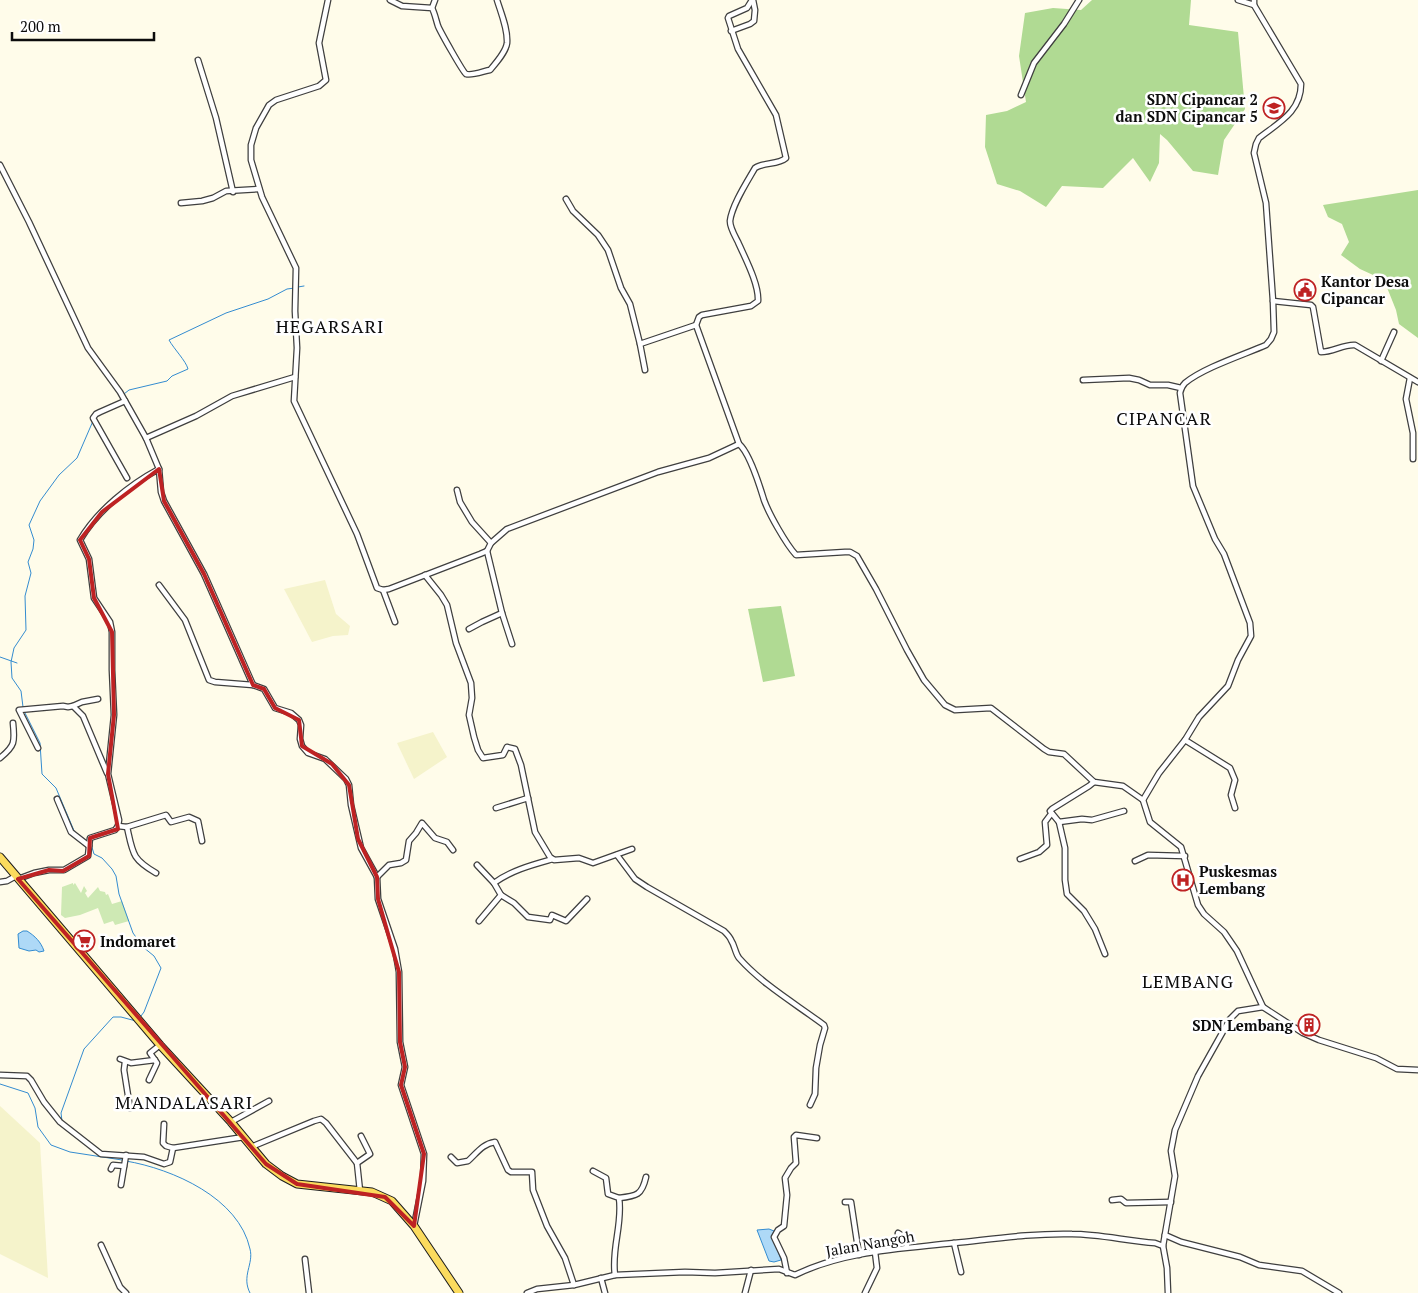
<svg xmlns="http://www.w3.org/2000/svg" width="1418" height="1293" viewBox="0 0 1418 1293" font-family="'PT Serif',serif">
	<style>
		.farmland { fill: #f5f3cb }
		.green { fill: #cee9b4 }
		.forest { fill: #b0da93 }
		.water { fill: #aed9f7; stroke: #348cd0 }
		.lines { fill: none; stroke-linecap: round; stroke-linejoin: round }
		.stream { stroke: #348cd0; stroke-width: 1 }
		.minor-casing { stroke: #3f3f3f; stroke-width: 7 }
		.primary-casing { stroke: #1d1d1d; stroke-width: 9 }
		.minor { stroke: #fff; stroke-width: 4.5 }
		.primary { stroke: #fbdb5e; stroke-width: 7 }
		.marked { fill: none; stroke: #be2223; stroke-width: 4; stroke-linejoin: round }
		.labels { text-anchor: middle; dominant-baseline: central; stroke-width: 5; stroke-linejoin: round; paint-order: stroke }
		.poi-label { font-size: 15px; font-weight: bold; fill: #0c0c0c; stroke: #fff; text-anchor: start }
		.street-label { font-size: 15px; fill: #0c0c0c; stroke: #fff }
		.quarter-label { font-size: 18px; letter-spacing: 1px; fill: #0c0c0c; stroke: #fff }
	</style>
	<rect width="100%" height="100%" fill="#fffcea"/>
	<g class="farmland">
		<polygon points="325,580 336,614 350,626 348,635 333,636 312,642 284,589"/>
		<polygon points="433,732 447,757 414,779 397,743"/>
		<polygon points="0,1106 40,1143 48,1278 0,1254"/>
	</g>
	<polygon class="green" points="73,883 73,885 75,883 81,893 84,886 87,891 85,893 88,898 98,887 100,891 105,892 106,895 108,894 112,904 122,901 129,921 115,925 113,921 104,924 98,908 80,915 65,918 61,915 62,887"/>
	<g class="forest">
		<polygon points="1092,0 1191,0 1189,25 1238,32 1245,109 1224,140 1218,175 1193,171 1167,140 1160,134 1159,163 1150,182 1133,158 1103,188 1062,186 1046,207 1020,191 997,184 985,147 986,115 1007,111 1026,102 1019,56 1025,13 1053,8 1081,10"/>
		<polygon points="1418,190 1418,338 1399,324 1396,310 1384,280 1360,269 1341,255 1349,242 1342,224 1328,217 1323,205"/>
		<polygon points="781,606 795,676 763,682 748,609"/>
	</g>
	<g class="water">
		<path d="M23 931H27C35 936 41 942 44 951L39 952 36 950 29 951 19 948 18 934Z"/>
		<polygon points="769,1229 774,1231 772,1238 777,1247 781,1260 774,1262 769,1261 757,1230"/>
	</g>
	<g class="lines">
		<g class="stream">
			<polyline points="298,287 304,286"/>
			<path d="M124 394 129 390 167 381 172 376 188 369C186 361 174 349 169 340L226 313 268 299 287 289 295 288"/>
			<polyline points="0,657 17,663"/>
			<polyline points="23,707 21,691 12,678 11,662 14,648 26,630 25,596 31,573 28,562 33,549 34,540 29,525 40,501 59,475 77,458 93,421"/>
			<polyline points="24,711 40,743 42,774 56,788 75,833 88,842"/>
			<polyline points="91,844 94,854 102,858 112,869 116,876 119,894 133,933 143,947 154,956 161,968 144,1012 141,1016"/>
			<polyline points="0,1084 28,1093 35,1108 38,1127 51,1145 70,1152 122,1160"/>
			<polyline points="62,1121 61,1113 84,1049 113,1017 121,1017 136,1021"/>
			<path d="M126 1161C173 1169 239 1198 250 1249 254 1264 241 1276 250 1293"/>
		</g>
		<g class="minor-casing">
			<g id="minor">
				<polyline points="328,0 319,43 326,80 319,86 276,100 269,105 256,128 251,145 251,160 262,197 296,268 295,311 297,348 294,401 357,534 377,588 383,590 389,589 480,554 487,551 491,543 507,529 658,472 709,458 739,444"/>
				<path d="M390 0 402 6 432 8C435 14 436 20 438 26 441 33 463 72 466 74 472 76 484 71 490 70 496 63 506 52 507 43 508 29 501 13 497 0"/>
				<path d="M752 0 747 8 729 16 728 18 738 49 776 115 786 158C778 165 764 162 755 168 747 182 732 205 730 221 730 228 735 236 738 242 745 258 759 284 758 301L751 306 702 315 699 317 696 325 739 444C750 453 760 487 764 500 769 514 786 544 796 555L845 552H850L857 556 876 589 907 650 924 680 945 705 955 710 991 708 1044 749 1049 752 1064 754 1094 782 1123 786 1143 800"/>
				<polyline points="1238,0 1254,5"/>
				<path d="M1254 0V5L1301 84C1301 112 1278 123 1259 138L1256 144 1254 153 1266 203 1273 301 1274 332 1271 339 1266 345C1243 355 1203 368 1185 383 1182 386 1181 389 1180 393L1193 486 1215 539 1224 554 1250 623 1251 636 1238 660 1228 686 1199 717 1185 740 1159 773 1143 800 1150 822 1181 847 1198 905 1204 914 1224 932 1237 951 1263 1007 1303 1033 1319 1040 1376 1058 1397 1069 1418 1070"/>
				<polyline points="432,8 435,0"/>
				<polyline points="731,31 750,24 754,21 755,10 753,0"/>
				<polyline points="198,60 216,118 233,192"/>
				<polyline points="1021,95 1034,63 1064,24 1079,0"/>
				<polyline points="0,165 29,222 88,348 120,392 146,438 159,469"/>
				<polyline points="566,199 573,211 598,235 608,250 621,288 630,304 640,344 696,325"/>
				<polyline points="181,203 202,201 213,198 226,191 259,189"/>
				<path d="M1273 301 1311 305 1313 307 1321 352C1333 352 1344 344 1355 345L1418 382"/>
				<polyline points="640,344 645,370"/>
				<polyline points="1381,361 1394,332"/>
				<polyline points="1410,378 1406,399 1413,433 1413,459"/>
				<polyline points="1083,380 1129,378 1139,380 1150,385 1168,385 1181,388"/>
				<polyline points="125,401 100,412 96,414 93,418 127,478"/>
				<polyline points="146,438 196,416 232,396 295,377"/>
				<polyline points="457,490 460,502 472,522 491,543"/>
				<polyline points="487,551 502,613 512,644"/>
				<polyline points="425,575 441,595 447,605 456,643 471,683 472,698 469,715 474,737 478,750 483,758 503,755 507,747 515,749 521,765 535,832 550,857 554,860 579,858 593,863 632,849"/>
				<polyline points="159,585 185,620 209,680 215,682 253,685"/>
				<polyline points="383,590 395,622"/>
				<polyline points="469,629 482,622 502,613"/>
				<polyline points="73,706 82,702 98,699"/>
				<polyline points="1185,740 1230,768 1235,780 1231,795 1235,808"/>
				<polyline points="38,748 19,710 63,706 68,707 73,706 83,716 107,773"/>
				<path d="M0 758C15 746 15 742 13 723"/>
				<polyline points="1094,782 1089,786 1052,809 1050,811 1059,822 1065,848 1065,880 1067,894 1084,911 1095,929 1105,954"/>
				<polyline points="57,799 71,832 89,846"/>
				<polyline points="496,808 528,798"/>
				<polyline points="1059,822 1082,819 1092,820 1124,811"/>
				<polyline points="118,826 127,827 166,815 171,822 189,817 198,821 202,841"/>
				<path d="M127 827C133 854 132 859 156 873"/>
				<path d="M617 855 635 879 647 887 724 931C727 934 730 937 731 940 735 946 735 953 739 958 763 985 796 1004 824 1025L825 1028 820 1045 816 1068 815 1094 810 1105"/>
				<polyline points="1020,859 1039,852 1047,845 1045,822 1051,814"/>
				<polyline points="1135,861 1148,855 1185,856"/>
				<polyline points="477,865 494,883 501,895 479,921"/>
				<polyline points="377,877 389,865 401,863 406,860 409,841 416,833 422,823 435,838 447,842 453,850"/>
				<path d="M18 879 34 873 49 870H64L88 856 90 838 115 830 118 826 119 820 108 774 114 715 112 670V632L110 622 94 598 89 559 80 540C97 511 129 485 159 469L161 492 164 501 204 574 253 685 264 689 275 708 291 713 299 720 301 725 300 739 302 746 308 753 325 759 346 779 349 785 351 805 361 848 377 877 378 899 395 949 399 972 400 1042 405 1067 401 1085 424 1154 423 1181 414 1226"/>
				<polyline points="0,882 7,881 16,876"/>
				<path d="M494 883C512 870 532 865 553 859"/>
				<polyline points="501,895 514,903 528,917 550,920 552,915 566,921 587,899"/>
				<polyline points="120,1059 131,1063 155,1060"/>
				<polyline points="125,1062 124,1070 130,1108"/>
				<polyline points="0,1075 27,1076 31,1080 44,1102 60,1122 101,1154 144,1157 164,1164 170,1162 173,1148 166,1146 163,1143 164,1124"/>
				<polyline points="149,1080 157,1063 150,1053 160,1045"/>
				<polyline points="231,1122 269,1101"/>
				<polyline points="251,1147 314,1121 321,1119 326,1123 357,1163"/>
				<polyline points="173,1148 244,1137"/>
				<path d="M451 1157 457 1163 468 1161C477 1153 482 1144 495 1142L508 1170 511 1172H532L533 1190 547 1226 565 1258 574 1285"/>
				<polyline points="111,1169 113,1165 124,1166"/>
				<path d="M593 1171 606 1178 608 1194 619 1198C623 1224 611 1249 615 1275"/>
				<polyline points="121,1185 126,1155"/>
				<polyline points="360,1191 357,1163 370,1154 361,1136"/>
				<path d="M619 1198C637 1196 642 1195 646 1177"/>
				<polyline points="1112,1200 1121,1199 1126,1203 1171,1202"/>
				<polyline points="845,1202 851,1202 859,1255"/>
				<polyline points="898,1233 906,1238 907,1247"/>
				<polyline points="1165,1235 1181,1242 1240,1257 1259,1265 1302,1271 1339,1293"/>
				<polyline points="954,1243 961,1272"/>
				<polyline points="101,1245 120,1287 126,1293"/>
				<polyline points="305,1259 309,1293"/>
				<polyline points="787,1273 784,1258 774,1237 778,1230 784,1226 787,1195 785,1178 791,1168 796,1163 794,1137 796,1135 817,1138"/>
				<polyline points="601,1278 605,1293"/>
				<path d="M527 1293 537 1289 574 1285 615 1275 638 1274 685 1272 715 1273 779 1269 795 1275C844 1251 900 1249 954 1243 993 1239 1032 1233 1072 1234 1099 1234 1127 1241 1155 1243L1163 1246"/>
				<polyline points="745,1293 751,1270"/>
				<polyline points="865,1293 877,1268 875,1252"/>
				<polyline points="1168,1293 1167,1268 1163,1246 1175,1176 1171,1151 1175,1130 1198,1076 1230,1019 1238,1011 1263,1007"/>
			</g>
		</g>
		<g class="primary-casing">
			<polyline id="primary" points="0,857 160,1045 231,1122 266,1164 282,1176 297,1184 372,1192 392,1201 414,1226 459,1293"/>
		</g>
		<use href="#minor" class="minor"/>
		<use href="#primary" class="primary"/>
	</g>
	<path class="marked" d="M159 469 164 501 204 574 253 685 264 689 275 708 299 720 302 746 332 764 349 785 358 839 377 877 378 899 399 972 400 1042 405 1067 401 1085 424 1154 414 1226 385 1197 297 1184 266 1164 18 879 49 870 63 871 89 856 90 838 118 829 108 774 114 715 112 632 94 598 89 559 80 540 102 512Z"/>
	<defs>
		<g id="school-ring" transform="scale(1.125)"><circle r="9.5" fill="#fff" stroke="#be2223" stroke-width="1.5"/><path d="M0-5L7-2L0 1L-7-2ZM-4 1L0 2.5L4 1V4Q0 6-4 4Z" fill="#be2223"/></g>
		<g id="civic-ring" transform="scale(1.125)"><circle r="9.5" fill="#fff" stroke="#be2223" stroke-width="1.5"/><path d="M-.6-6.5H3V-4.5H.6V-3L4-1V1h2V6H-6V1h2V-1L-.6-3ZM-1.2 2.5V6h2.4V2.5Z" fill="#be2223"/></g>
		<g id="hospital-ring" transform="scale(1.125)"><circle r="9.5" fill="#fff" stroke="#be2223" stroke-width="1.5"/><path d="M-5-5h3v3.5h4V-5h3V5h-3V1.5h-4V5h-3Z" fill="#be2223"/></g>
		<g id="supermarket-ring" transform="scale(1.125)"><circle r="9.5" fill="#fff" stroke="#be2223" stroke-width="1.5"/><path d="M-6-5.5h2.5l.6 2H6L4.5 2H-2.5L-4.4-4H-6ZM-1.5 3.2a1.3 1.3 0 1 0 .1 0ZM3 3.2a1.3 1.3 0 1 0 .1 0Z" fill="#be2223"/></g>
		<g id="building-ring" transform="scale(1.125)"><circle r="9.5" fill="#fff" stroke="#be2223" stroke-width="1.5"/><path d="M-4-6H4V6H1V3H-1V6H-4ZM-2.5-4.3h1.7v1.8h-1.7ZM.8-4.3h1.7v1.8H.8ZM-2.5-1h1.7V.8h-1.7ZM.8-1h1.7V.8H.8Z" fill="#be2223"/></g>
	</defs>
	<g fill-rule="evenodd">
		<use href="#school-ring" x="1274" y="108"/>
		<use href="#civic-ring" x="1305" y="290"/>
		<use href="#hospital-ring" x="1183" y="880"/>
		<use href="#supermarket-ring" x="84" y="941"/>
		<use href="#building-ring" x="1309" y="1025"/>
	</g>
	<g class="labels">
		<g class="poi-label">
			<text x="1258" y="99" text-anchor="end">SDN Cipancar 2<tspan x="1258" dy="17">dan SDN Cipancar 5</tspan></text>
			<text x="1321" y="281">Kantor Desa<tspan x="1321" dy="17">Cipancar</tspan></text>
			<text x="1199" y="871">Puskesmas<tspan x="1199" dy="17">Lembang</tspan></text>
			<text x="100" y="941">Indomaret</text>
			<text x="1293" y="1025" text-anchor="end">SDN Lembang</text>
		</g>
		<g class="street-label">
			<text transform="translate(870 1243) rotate(-10)">Jalan Nangoh</text>
		</g>
		<g class="quarter-label">
			<text x="330" y="326">HEGARSARI</text>
			<text x="1164" y="418">CIPANCAR</text>
			<text x="1188" y="981">LEMBANG</text>
			<text x="184" y="1102">MANDALASARI</text>
		</g>
	</g>
	<path d="M12 32v8h142v-8" fill="none" stroke="#0c0c0c" stroke-width="2.5"/>
	<text x="20" y="32" font-size="15" fill="#0c0c0c" stroke="#ffffff" stroke-width="4" paint-order="stroke">200 m</text>
</svg>
